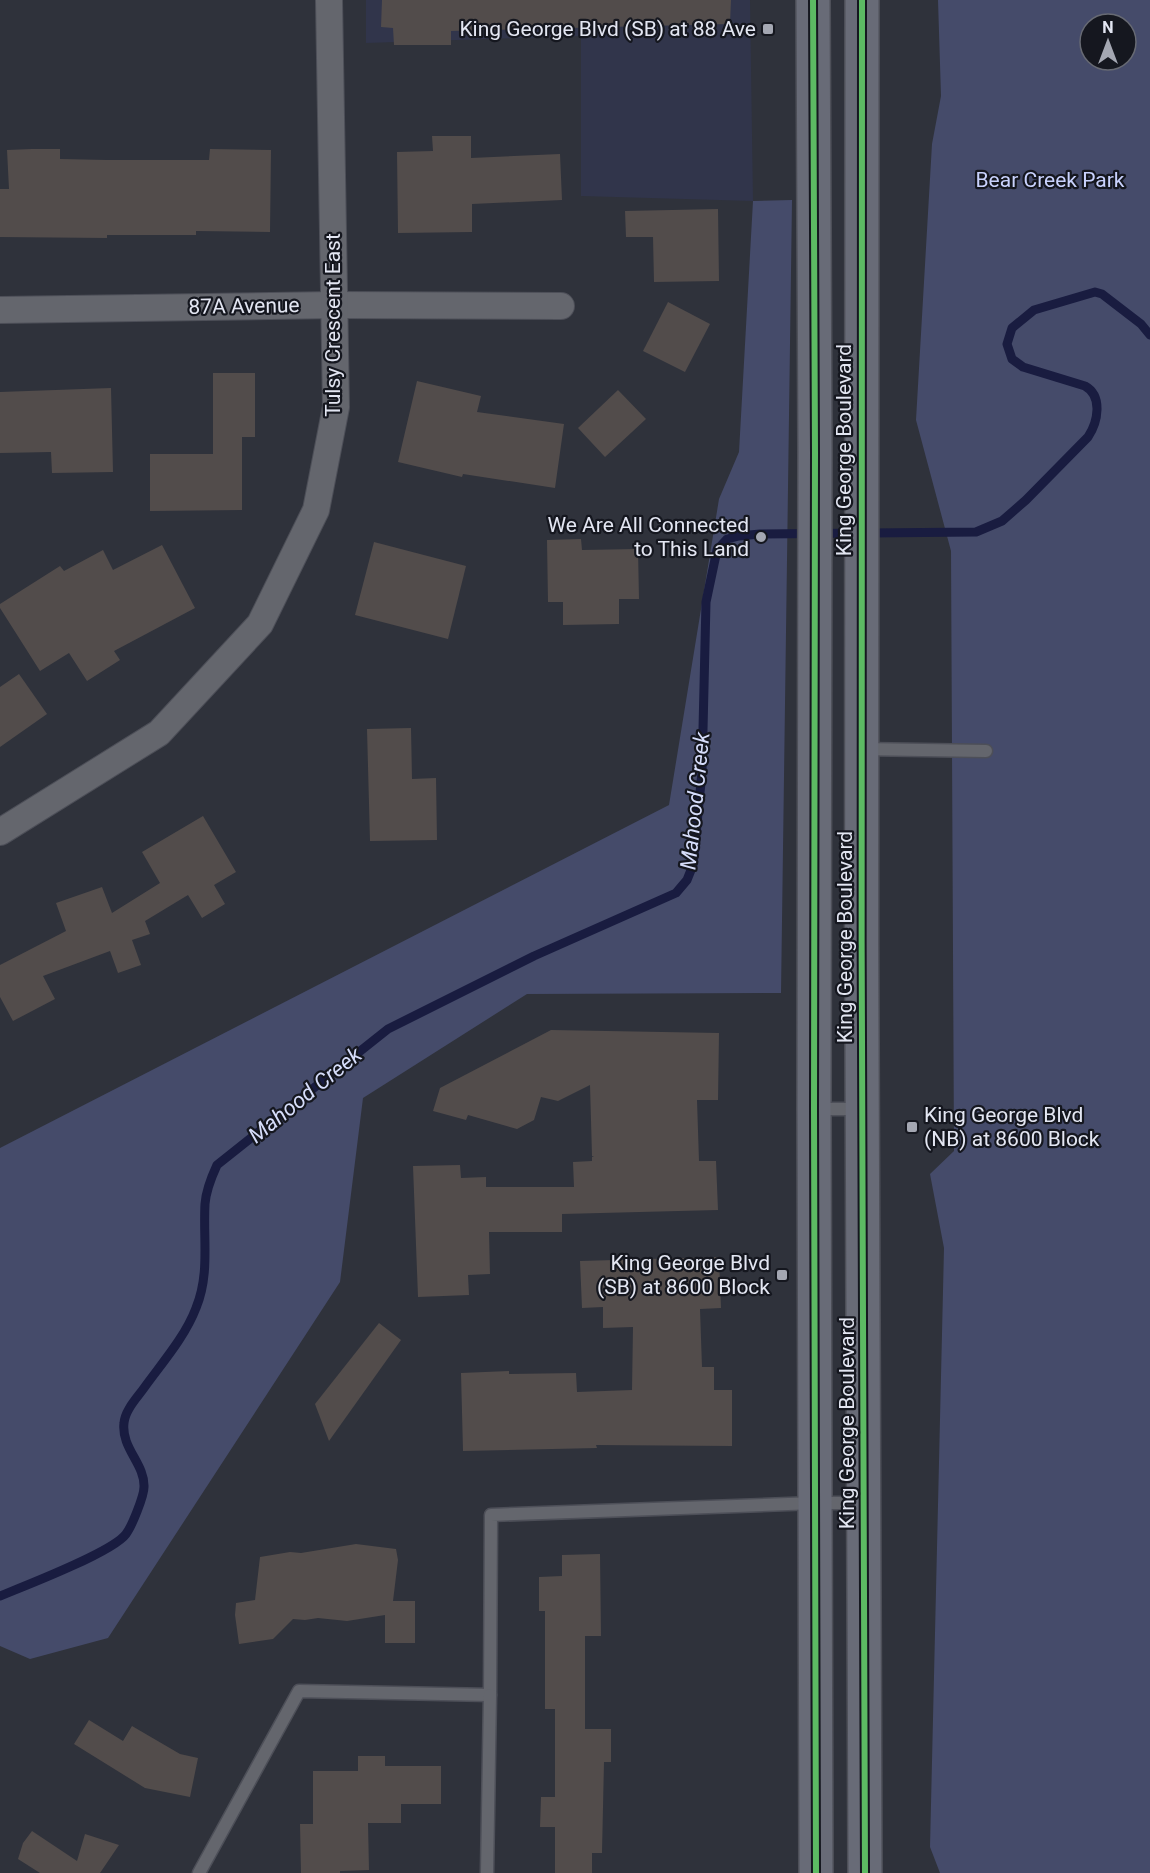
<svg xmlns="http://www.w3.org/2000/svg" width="1150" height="1873" viewBox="0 0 1150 1873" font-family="Roboto,sans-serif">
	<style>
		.built { fill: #31354b }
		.green { fill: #454b6a; fill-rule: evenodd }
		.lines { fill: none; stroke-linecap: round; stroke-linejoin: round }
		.stream { stroke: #191c40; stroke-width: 9 }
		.building { fill: #524c4b }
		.lane-casing { stroke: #4d4f58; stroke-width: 15 }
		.street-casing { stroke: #4d4f58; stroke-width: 28 }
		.primary-casing { stroke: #4d4f58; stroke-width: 36 }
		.lane { stroke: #64666d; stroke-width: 12 }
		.street { stroke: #64666d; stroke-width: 26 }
		.primary { stroke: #686b77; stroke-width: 33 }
		.cycleway-casing { stroke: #15171f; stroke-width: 10 }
		.cycleway { stroke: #5cba63; stroke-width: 6 }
		.poi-dot { fill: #a4a7b2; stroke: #15171f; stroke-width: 2 }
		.labels { text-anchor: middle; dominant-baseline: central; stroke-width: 4.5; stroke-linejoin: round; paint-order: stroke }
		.poi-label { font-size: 21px; fill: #e3e6f2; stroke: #15171f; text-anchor: end }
		.park-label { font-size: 21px; fill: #c9d2fd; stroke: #15171f }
		.street-label { font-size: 21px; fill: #e3e6f2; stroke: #15171f }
		.water-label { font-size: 22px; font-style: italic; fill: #d6ddfa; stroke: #15171f }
	</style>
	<rect width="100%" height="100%" fill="#2f323b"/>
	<polygon class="built" points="366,0 750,0 753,201 581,196 581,36 366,43"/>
	<g class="green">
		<path d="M938 0H1150V1873H940L930 1847 944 1248 930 1174 954 1151 951 551 916 420 932 144 941 96ZM1090 24H1126V60H1090Z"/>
		<polygon points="792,200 781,993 527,994 363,1098 340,1282 108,1638 30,1659 0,1646 0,1148 669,805 719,499 739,452 753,201"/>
	</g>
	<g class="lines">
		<path class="stream" d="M0 1596C25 1586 113 1552 126 1534 132 1526 144 1496 144 1487 145 1464 121 1448 124 1423 125 1410 137 1398 144 1388 162 1363 185 1337 196 1308 210 1274 203 1240 205 1204 206 1190 211 1178 217 1165L388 1029 534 956 676 893 687 880 693 865 702 772 706 602 717 550 727 539 739 536 760 534 976 532 1002 521 1026 500 1088 437C1098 422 1103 396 1085 386L1023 367 1012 359 1007 344 1012 328 1034 310 1095 292 1102 294 1141 324 1150 335"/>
	</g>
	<g class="building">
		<polygon points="382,0 731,0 730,24 451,31 451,45 394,45 393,28 381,27"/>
		<polygon points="432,136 471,136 471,158 560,154 562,200 472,204 472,232 398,233 397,152 433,151"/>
		<polygon points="32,149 60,149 60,159 107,160 209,160 210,149 271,150 270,232 196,231 196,235 107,235 107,238 0,237 0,189 9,189 7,150"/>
		<polygon points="718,209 719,281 654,282 653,237 626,237 625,211"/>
		<polygon points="668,302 710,324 685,372 643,351"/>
		<polygon points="213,373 255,373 255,437 242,437 242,510 150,511 150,454 213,454"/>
		<polygon points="417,381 481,396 477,412 564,424 555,488 463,474 462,477 398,462"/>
		<polygon points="111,388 113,472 52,473 51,452 0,453 0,392"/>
		<polygon points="618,390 646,419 605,457 578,428"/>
		<polygon points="581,539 582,550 638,549 639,599 619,599 619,624 563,625 563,602 548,602 547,540"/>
		<polygon points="374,542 466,566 448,639 355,615"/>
		<polygon points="162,545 195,608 114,651 120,660 87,681 69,653 40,671 0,608 0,604 60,566 64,571 103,550 113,570"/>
		<polygon points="19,674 47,714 0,747 0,687"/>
		<polygon points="411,728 412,779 436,778 437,840 370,841 367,729"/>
		<polygon points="203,816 236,872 214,885 225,904 202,918 188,895 145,921 150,934 132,940 141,965 118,973 110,951 43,976 55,999 13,1021 0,997 0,965 66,931 56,903 102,887 112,913 160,883 142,852"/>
		<polygon points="551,1030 719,1033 718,1100 697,1100 699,1161 716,1161 718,1210 562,1214 562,1232 489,1232 490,1274 468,1275 469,1295 418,1297 413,1166 460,1165 461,1178 486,1177 486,1187 574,1187 573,1162 592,1161 592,1157 594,1157 592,1156 590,1085 558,1101 541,1097 534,1120 517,1129 468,1115 466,1120 433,1111 440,1088"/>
		<polygon points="719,1257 721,1308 700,1309 702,1367 714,1367 714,1390 732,1390 732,1446 596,1445 597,1448 463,1451 461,1373 509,1371 509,1374 576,1373 577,1392 632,1390 633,1327 603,1328 603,1307 582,1308 580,1261"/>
		<polygon points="379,1323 401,1340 329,1441 315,1404"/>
		<polygon points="356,1544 396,1549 398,1560 393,1601 415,1601 415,1643 385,1643 385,1615 347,1621 318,1618 305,1620 293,1619 273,1639 239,1644 235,1615 236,1603 255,1600 260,1557 290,1552 301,1553"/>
		<polygon points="600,1554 601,1636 585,1636 585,1729 611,1729 611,1762 604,1762 602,1853 592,1853 592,1873 555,1873 555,1827 540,1827 541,1797 555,1797 555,1709 545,1709 545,1611 539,1611 539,1577 562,1576 562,1555"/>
		<polygon points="89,1720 123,1741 132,1726 180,1754 198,1758 190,1797 145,1788 74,1744"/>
		<polygon points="358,1756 385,1756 385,1766 441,1766 441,1804 401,1804 401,1823 368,1823 369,1870 340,1871 340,1873 301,1873 300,1824 313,1824 313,1771 358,1771"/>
		<polygon points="32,1831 77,1861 85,1834 119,1845 100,1873 40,1873 18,1859 23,1843"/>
	</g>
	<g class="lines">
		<g class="lane-casing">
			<g id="lane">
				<polyline points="861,749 986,751"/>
				<polyline points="815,1109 861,1109"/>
				<polyline points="199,1873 299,1691 490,1695 491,1515 815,1503 862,1503"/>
				<polyline points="487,1873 490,1695"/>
			</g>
		</g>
		<g class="street-casing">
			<g id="street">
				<polyline points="0,310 335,305 561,306"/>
				<polyline points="0,832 159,733 260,624 316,510 336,407 329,0"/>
			</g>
		</g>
		<g class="primary-casing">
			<g id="primary">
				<polyline points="813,0 815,452 814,1109 816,1873"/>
				<path d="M862 0C859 624 863 1249 865 1873"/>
			</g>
		</g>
		<use href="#lane" class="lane"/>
		<use href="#street" class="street"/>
		<use href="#primary" class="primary"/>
		<g class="cycleway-casing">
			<g id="cycleway">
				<polyline points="813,0 815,452 814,1109 816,1873"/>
				<path d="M862 0C859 624 863 1249 865 1873"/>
			</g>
		</g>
		<use href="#cycleway" class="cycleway"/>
	</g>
	<g class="poi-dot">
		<rect x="762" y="23" width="12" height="12" rx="3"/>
		<circle cx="761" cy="537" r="6"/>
		<rect x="906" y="1121" width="12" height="12" rx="3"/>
		<rect x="776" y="1269" width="12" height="12" rx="3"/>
	</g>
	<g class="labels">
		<g class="poi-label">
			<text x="756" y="29">King George Blvd (SB) at 88 Ave</text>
			<text x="749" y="525">We Are All Connected<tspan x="749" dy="24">to This Land</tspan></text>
			<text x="924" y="1115" text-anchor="start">King George Blvd<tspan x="924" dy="24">(NB) at 8600 Block</tspan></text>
			<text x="770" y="1263">King George Blvd<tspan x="770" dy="24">(SB) at 8600 Block</tspan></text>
		</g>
		<g class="park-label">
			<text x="1050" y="180">Bear Creek Park</text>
		</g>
		<g class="street-label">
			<text transform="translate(244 306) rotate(-1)">87A Avenue</text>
			<text transform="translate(333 325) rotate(-90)">Tulsy Crescent East</text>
			<text transform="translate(844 450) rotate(-90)">King George Boulevard</text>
			<text transform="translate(845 937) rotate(-90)">King George Boulevard</text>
			<text transform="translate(847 1423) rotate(-90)">King George Boulevard</text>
		</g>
		<g class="water-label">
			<text transform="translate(695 801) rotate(-84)">Mahood Creek</text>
			<text transform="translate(305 1095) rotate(-39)">Mahood Creek</text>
		</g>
	</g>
	<g transform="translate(1108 42)"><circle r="28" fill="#15171f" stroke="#676a73" stroke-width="1.5"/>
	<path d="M0-4.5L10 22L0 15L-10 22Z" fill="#a4a7b2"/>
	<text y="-9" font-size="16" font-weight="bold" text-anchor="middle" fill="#e3e6f2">N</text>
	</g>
</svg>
